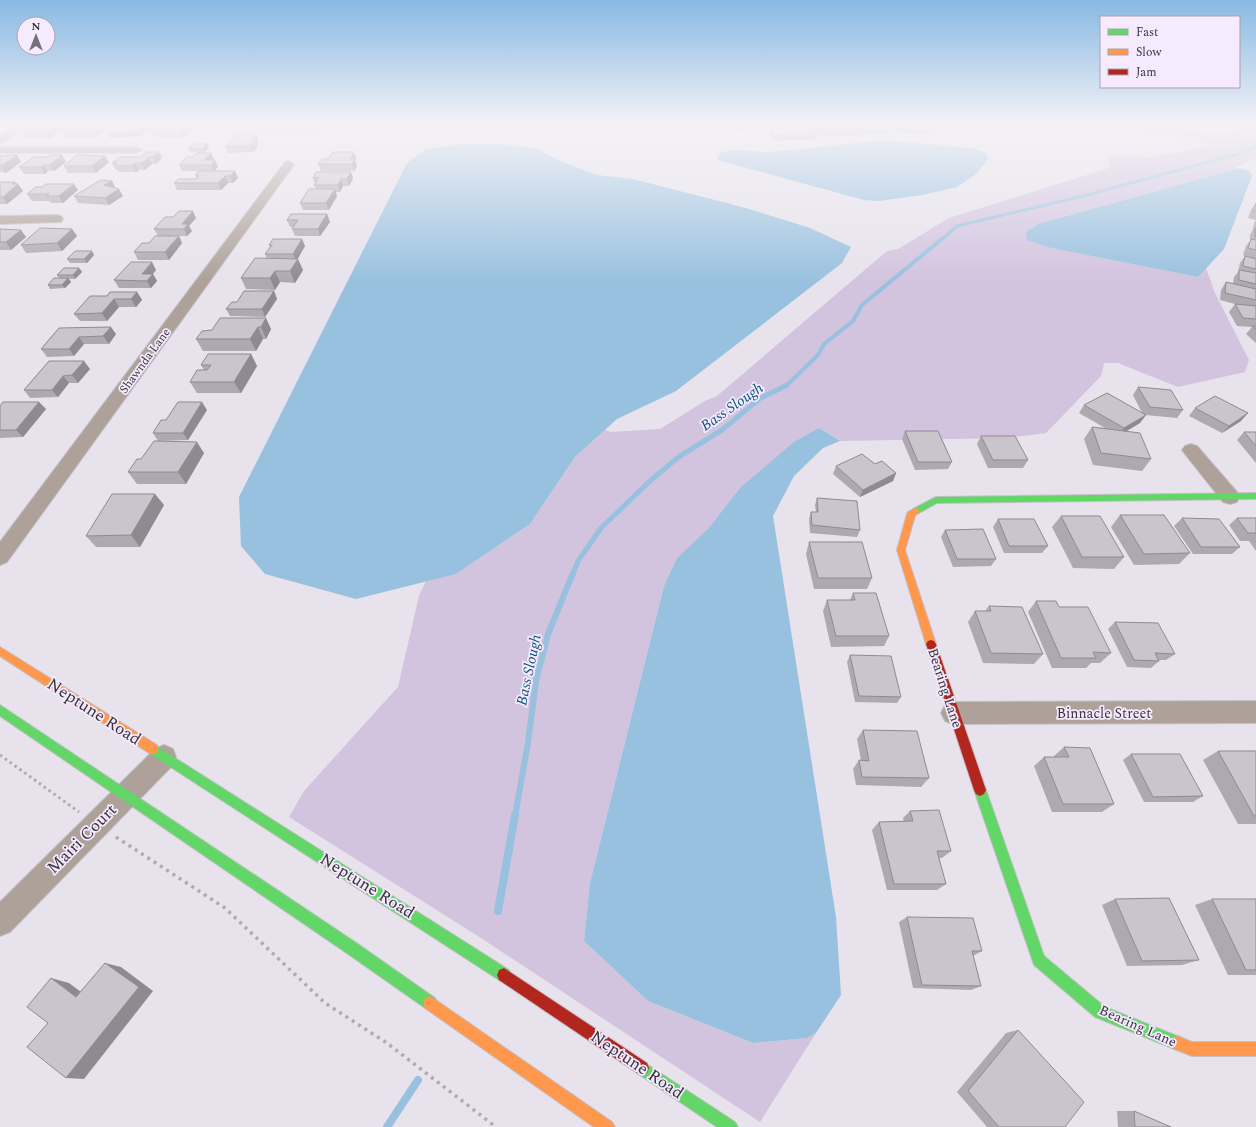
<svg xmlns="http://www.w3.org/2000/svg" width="1256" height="1127" viewBox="0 0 1256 1127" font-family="Spectral,serif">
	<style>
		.green { fill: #d2c3df }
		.water { fill: #98c1df }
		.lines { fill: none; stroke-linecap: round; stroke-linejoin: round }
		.stream-far4 { stroke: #98c1df; stroke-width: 3 }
		.stream-far3 { stroke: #98c1df; stroke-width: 4 }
		.stream-far2 { stroke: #98c1df; stroke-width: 5 }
		.stream-far1 { stroke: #98c1df; stroke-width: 6 }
		.stream { stroke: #98c1df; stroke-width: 8 }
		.street-casing { stroke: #c4c0c8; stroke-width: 2 }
		.fast-casing { stroke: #c4c0c8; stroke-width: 2 }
		.slow-casing { stroke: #c4c0c8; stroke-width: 2 }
		.jam-casing { stroke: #c4c0c8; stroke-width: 2 }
		.path-far1 { stroke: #b1aaa8; stroke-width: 3; stroke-dasharray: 2.5 3.5; stroke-linecap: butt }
		.path { stroke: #b1aaa8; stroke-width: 3.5; stroke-dasharray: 3 4.5; stroke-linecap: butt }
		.street { fill: #ada199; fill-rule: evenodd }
		.fast { fill: #63d668; fill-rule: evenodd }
		.slow { fill: #ff974d; fill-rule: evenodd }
		.jam { fill: #b3261e; fill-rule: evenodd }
		.wall { fill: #aea9b0 }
		.shaded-wall { fill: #8d8a90 }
		.building { fill: #cac5cd; stroke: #8d8a90 }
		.labels { text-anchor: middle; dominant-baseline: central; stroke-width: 3.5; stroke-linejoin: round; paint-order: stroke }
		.far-street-label { font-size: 12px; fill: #37333b; stroke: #f5eafe }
		.street-label { font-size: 14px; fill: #37333b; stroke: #f5eafe }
		.water-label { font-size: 15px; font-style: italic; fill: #035379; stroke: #f5eafe }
		.near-street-label { font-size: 17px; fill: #37333b; stroke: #f5eafe }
	</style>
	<rect width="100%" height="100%" fill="#e7e2ec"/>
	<g class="green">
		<polygon points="216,124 324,124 326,135 254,135 216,130"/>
		<polygon points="1086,124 1156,124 1200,132 1230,133 1251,124 1256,124 1256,158 1236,167 1235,169 1038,224 1026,232 1051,248 1198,277 1206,268 1215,293 1249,360 1245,372 1178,387 1118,363 1104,363 1101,376 1046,433 1005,438 840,441 819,428 677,558 664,586 590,883 584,941 648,1001 753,1043 807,1038 816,1033 760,1122 481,938 289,817 304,791 398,687 419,596 426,581 456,574 530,524 575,457 605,430 611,432 660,429 705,401 717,396 887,251 898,249 949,218 1109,168 1108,158 1126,155 1152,157 1215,145 1165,134 1116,132"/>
	</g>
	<g class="water">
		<polygon points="872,141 893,141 971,148 984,152 989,158 975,175 957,187 922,195 879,201 864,200 717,160 720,153 731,150 767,152 784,151"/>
		<polygon points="462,144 501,144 537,149 560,161 597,175 633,179 746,208 810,228 851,247 842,263 676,391 617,419 575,457 530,524 456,574 356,599 265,574 241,546 239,497 407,163 426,149"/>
		<polygon points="1239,168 1249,171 1252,176 1224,249 1198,277 1051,248 1027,240 1026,232 1038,224"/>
		<polygon points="819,428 840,441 823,448 794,476 773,516 836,917 841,995 816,1033 807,1038 753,1043 648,1001 584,941 590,883 664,586 677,558 709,528 741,487 794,442"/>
	</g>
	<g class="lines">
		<polyline class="stream-far4" points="942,239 957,226 1083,196 1242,153 1256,146"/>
		<polyline class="stream-far3" points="786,386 818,355 824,344 853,321 862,305 943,238"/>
		<polyline class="stream-far2" points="573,574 578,561 601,528 651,480 680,456 722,430 759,399 787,385"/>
		<polyline class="stream-far1" points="515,816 528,743 536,681 548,634 573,573"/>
		<g class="stream">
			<polyline points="498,911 515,815"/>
			<polyline points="387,1127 418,1080"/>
		</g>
		<g class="street-casing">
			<g id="street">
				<polygon points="18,124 29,124 4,142 0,143 0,136"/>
				<polygon points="697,124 806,124 801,127 740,130 702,127"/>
				<path d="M946 124H972C967 129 951 129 946 124Z"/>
				<polygon points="0,147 137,147 142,150 137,153 0,153"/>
				<polygon points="289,161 294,164 293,166 7,562 0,565 0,542 285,162"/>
				<polygon points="57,215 61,216 63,219 61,222 0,224 0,216"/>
				<polygon points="1191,444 1197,446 1237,492 1239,497 1237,502 1230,504 1223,502 1185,454 1182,450 1185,446"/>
				<polygon points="1256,701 1256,723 953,724 945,721 941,713 945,705 953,702"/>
				<polygon points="164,745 173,749 176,757 173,765 10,932 0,936 0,902 155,749"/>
			</g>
		</g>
		<g class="fast-casing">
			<g id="fast">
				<polygon points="1256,493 1256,499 937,503 919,513 916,514 912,511 913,509 936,497"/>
				<polygon points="0,705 358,944 435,998 437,1003 435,1008 430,1010 425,1008 348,954 0,716"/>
				<polygon points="153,744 509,970 511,975 509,980 504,982 499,980 149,753 148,749 149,745"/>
				<polygon points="980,784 984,786 986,790 1044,956 1105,1007 1182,1038 1184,1043 1182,1048 1177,1050 1095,1017 1034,965 974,790 976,786"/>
				<polygon points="642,1061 735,1122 738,1127 717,1127 637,1073 635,1068 637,1063"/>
			</g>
		</g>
		<g class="slow-casing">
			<g id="slow">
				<polygon points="916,508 920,511 915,516 905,550 936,644 934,647 931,648 928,647 926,644 897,550 907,514 908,512"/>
				<polygon points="0,647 157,745 158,749 157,753 153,754 149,753 0,656"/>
				<polygon points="430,996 612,1122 615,1127 594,1127 425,1008 423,1003 425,998"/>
				<polygon points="1177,1036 1192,1042 1256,1042 1256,1056 1192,1056 1172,1048 1170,1043 1172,1038"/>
			</g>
		</g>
		<g class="jam-casing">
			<g id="jam">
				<polygon points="931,640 934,641 936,644 986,790 984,794 980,796 976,794 974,790 926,644 928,641"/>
				<polygon points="504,968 647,1063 649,1068 647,1073 642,1075 637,1073 499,980 497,975 499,970"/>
			</g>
		</g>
		<polyline class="path-far1" points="0,755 79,812"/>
		<polyline class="path" points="116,837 225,908 325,1003 387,1043 496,1127"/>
		<use href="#street" class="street"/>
		<use href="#fast" class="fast"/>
		<use href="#slow" class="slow"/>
		<use href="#jam" class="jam"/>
	</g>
	<g class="wall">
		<polygon points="31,124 60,124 63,129 50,138 24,138 20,131"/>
		<polygon points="73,124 104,131 96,137 66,139 62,132"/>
		<polygon points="817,124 889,124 886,134 822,137 816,129"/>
		<polygon points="891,124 937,124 938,129 936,135 892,132 891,125"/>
		<polygon points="770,127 818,133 816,139 774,141 769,134"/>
		<polygon points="150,130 192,130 182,138 153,137"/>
		<polygon points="256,135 259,141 257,143 258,146 253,152 228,153 225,146"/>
		<polygon points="209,147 204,153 190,152 188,149"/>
		<polygon points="159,152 162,158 156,164 152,164 145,170 139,170 136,172 119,172 118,170 116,170 112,163 140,157"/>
		<polygon points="354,152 356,158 355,161 357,166 354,171 321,171 318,164 328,159"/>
		<polygon points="17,155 21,162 6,173 0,172 0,156"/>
		<polygon points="105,156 109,162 96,173 68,173 64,166"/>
		<polygon points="193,157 214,159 214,160 215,160 218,167 214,171 235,171 238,178 233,183 228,183 221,190 177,190 174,183 196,178 195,175 199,171 182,171 179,165"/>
		<polygon points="66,162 54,171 48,171 45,174 24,174 19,167"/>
		<polygon points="313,178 353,178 349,186 343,186 340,192 335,192 337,196 329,210 303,210 300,203 316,189 314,185 315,184"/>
		<polygon points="112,181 115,188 123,196 109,205 78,203 74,196"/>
		<polygon points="0,182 18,184 23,191 7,204 0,204"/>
		<polygon points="78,190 63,203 51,203 49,201 32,201 27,194"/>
		<polygon points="1256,203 1256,220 1248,218 1251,210"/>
		<polygon points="327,214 330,222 320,236 295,236 292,229 293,227 290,227 287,220"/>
		<polygon points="196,218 189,226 192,231 187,236 179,236 182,243 169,260 138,260 134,252 149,243 158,236 154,229"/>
		<polygon points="1256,220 1256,343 1246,334 1252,327 1237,326 1229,312 1235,304 1220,300 1221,290 1226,282 1233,284 1234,277 1238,272 1240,263 1245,256 1243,255 1246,246 1250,241 1250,235 1253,229 1254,223"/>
		<polygon points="0,229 21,230 26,237 11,250 0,250"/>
		<polygon points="72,229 77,236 62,251 26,253 21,245"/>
		<polygon points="302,239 305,246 297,259 303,270 295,283 280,282 275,290 246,289 241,278 267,259 265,254 270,247 269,245"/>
		<polygon points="94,255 87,263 70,263 67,259"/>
		<polygon points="79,268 82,272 75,279 69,279 71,282 65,288 50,289 48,285 59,278 57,275"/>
		<polygon points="156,270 153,274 157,281 151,288 119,288 114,280"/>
		<polygon points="274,291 277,299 265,317 230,316 226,309 237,302"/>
		<polygon points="137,292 142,300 136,307 119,307 107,321 80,321 74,314 107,296"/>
		<polygon points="220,318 271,329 266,339 263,339 256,351 203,351 196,339 212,330"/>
		<polygon points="59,328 116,334 109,344 84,344 74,356 47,357 41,349"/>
		<polygon points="251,354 257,366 241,393 197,393 190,382 204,370 201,365"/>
		<polygon points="49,361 90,369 78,383 69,383 58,397 30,398 24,390"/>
		<polygon points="1138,387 1183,410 1177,418 1146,415 1140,423 1127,431 1151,459 1142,471 1093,465 1084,439 1092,427 1105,428 1079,413 1084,405 1142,413 1133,395"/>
		<polygon points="0,406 46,409 23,437 0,438"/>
		<polygon points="1195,408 1241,421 1222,433 1189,416"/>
		<polygon points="207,410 188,440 158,441 153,433 166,420"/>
		<polygon points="905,431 952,462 948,469 915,470 902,439"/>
		<polygon points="1244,432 1256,432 1256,463 1237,440"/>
		<polygon points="981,436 1028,460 1023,468 988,468 977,444"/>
		<polygon points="204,453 186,484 137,484 128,472 141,459"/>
		<polygon points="875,464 896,473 893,481 860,497 833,474 836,466"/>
		<polygon points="817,498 860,530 857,537 810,533 809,519 811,512 816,512 815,505"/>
		<polygon points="164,505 140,547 96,547 86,536"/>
		<polygon points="1120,515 1190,553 1179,564 1134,565 1111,527"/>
		<polygon points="1061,516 1124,557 1114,569 1073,568 1052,527"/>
		<polygon points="1182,518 1240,547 1232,554 1193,554 1174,526"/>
		<polygon points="1237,518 1256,518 1256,551 1249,541 1240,541 1229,525"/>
		<polygon points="998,519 1048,546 1042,553 1004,553 993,527"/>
		<polygon points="945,530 996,559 991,566 953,567 941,537"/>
		<polygon points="809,542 872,578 867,589 814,589 806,554"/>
		<polygon points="853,593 889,636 884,646 831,647 823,611 827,600 850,600"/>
		<polygon points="1036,601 1111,653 1100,663 1091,663 1086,668 1052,668 1028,612"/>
		<polygon points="989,606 1043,654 1034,664 983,663 968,622 975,611 985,611"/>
		<polygon points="1115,622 1175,654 1166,660 1159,660 1159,661 1151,668 1127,667 1108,629"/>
		<polygon points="850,655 901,697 897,703 855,702 847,662"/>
		<polygon points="863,730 929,778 921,787 856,785 853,769 859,760 861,760 857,739"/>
		<polygon points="1064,747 1114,804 1102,812 1052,812 1034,766 1044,757 1054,757 1054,756"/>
		<polygon points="1218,751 1256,751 1256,824 1238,824 1203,760"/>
		<polygon points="1131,754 1203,796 1193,802 1144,802 1123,760"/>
		<polygon points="910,811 951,851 942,858 939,858 946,884 937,890 887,890 872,830 879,822 904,822 903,818"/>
		<polygon points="1115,899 1199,960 1182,965 1127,966 1102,905"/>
		<polygon points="1212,899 1256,899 1256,975 1228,975 1195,905"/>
		<polygon points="907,917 982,951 973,956 981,986 971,990 913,988 899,922"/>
		<polygon points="1018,1030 1065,1127 987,1127 957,1092 1006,1033"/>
		<polygon points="1117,1111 1134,1111 1171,1127 1118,1127"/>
	</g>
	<g class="shaded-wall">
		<polygon points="57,124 60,124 63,129 50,138 46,132"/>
		<polygon points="101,124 104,131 96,137 93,131"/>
		<polygon points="145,124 147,124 150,129 141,136 111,138 107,132"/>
		<polygon points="190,124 192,130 182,138 179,131"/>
		<polygon points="256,135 259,141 257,143 258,146 253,152 250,146 252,139"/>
		<polygon points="208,144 209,147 204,153 203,149"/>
		<polygon points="159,152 162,158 156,164 153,157"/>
		<polygon points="354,152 356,158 355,161 357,166 354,171 352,164 350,159"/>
		<polygon points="211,153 214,159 209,165 204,160"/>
		<polygon points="17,155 21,162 6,173 1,166"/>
		<polygon points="62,155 66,162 54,171 50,165"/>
		<polygon points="105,156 109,162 96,173 92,166"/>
		<polygon points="149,157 152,164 145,170 142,163"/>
		<polygon points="215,160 218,167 214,171 211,165"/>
		<polygon points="135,163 139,170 136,172 133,165"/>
		<polygon points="44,165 48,171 45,174 41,167"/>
		<polygon points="235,171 238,178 233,183 230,176"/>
		<polygon points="351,172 353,178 349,186 347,179"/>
		<polygon points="225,176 228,183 221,190 218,183"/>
		<polygon points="341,179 343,186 340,192 338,185"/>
		<polygon points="112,181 115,188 104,185"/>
		<polygon points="15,182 17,185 18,184 23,191 7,204 3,197 12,184"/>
		<polygon points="74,184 78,190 63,203 59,196"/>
		<polygon points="119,189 123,196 109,205 105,198"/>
		<polygon points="335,189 337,196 329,210 326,203"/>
		<polygon points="193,211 196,218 189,226 192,231 187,236 182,224"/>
		<polygon points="327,214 330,222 320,236 318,229"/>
		<polygon points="72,229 77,236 62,251 57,243"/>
		<polygon points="21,230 26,237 11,250 6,242"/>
		<polygon points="179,236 182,243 169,260 165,252"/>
		<polygon points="302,239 305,246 296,262 293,254"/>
		<polygon points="92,251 94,255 87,263 84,259"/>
		<polygon points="298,259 303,270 295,283 290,271"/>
		<polygon points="152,262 156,270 146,281 142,274"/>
		<polygon points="79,268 82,272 75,279 73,275"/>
		<polygon points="275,271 280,282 275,290 270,278"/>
		<polygon points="153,274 157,281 151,288 147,281"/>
		<polygon points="68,278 71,282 65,288 62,285"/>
		<polygon points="274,291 277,299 265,317 262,309"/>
		<polygon points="137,292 142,300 136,307 131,299"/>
		<polygon points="114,299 119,307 107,321 102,313"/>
		<polygon points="266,318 271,329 266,339 261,327"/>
		<polygon points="111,327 116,334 109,344 103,336"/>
		<polygon points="258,327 263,339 256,351 250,339"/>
		<polygon points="79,337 84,344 74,356 69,349"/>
		<polygon points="251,354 257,366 241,393 234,382"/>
		<polygon points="84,361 90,369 78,383 72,375"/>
		<polygon points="63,376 69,383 58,397 52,390"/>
		<polygon points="39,402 46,409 23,437 16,430"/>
		<polygon points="202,402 207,410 188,440 183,433"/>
		<polygon points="1248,413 1241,421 1222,433 1229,426"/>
		<polygon points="1146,415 1140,423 1118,436 1124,428"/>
		<polygon points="197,442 204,453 186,484 178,472"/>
		<polygon points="896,473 893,481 860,497 863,490"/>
		<polygon points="155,494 164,505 140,547 131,535"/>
		<polygon points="105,963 121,967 153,991 84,1079 66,1078"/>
		<polygon points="51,978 69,983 93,1001 76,997"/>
	</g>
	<g class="building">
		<polygon points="31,124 57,124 46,132 20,131"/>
		<polygon points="73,124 101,124 93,131 62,132"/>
		<polygon points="117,124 145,124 138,130 107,132"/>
		<polygon points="159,124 189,124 179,131 150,130"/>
		<polygon points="821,124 887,124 824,127"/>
		<polygon points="894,124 937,124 938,129 894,126"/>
		<polygon points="811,125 818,133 775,135 770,127"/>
		<polygon points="235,135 256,135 252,139 255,139 250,146 225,146"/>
		<polygon points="194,144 208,144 203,149 188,149"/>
		<polygon points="146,152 159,152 153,157 149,157 142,163 135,163 133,165 115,166 118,163 112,163 120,157 140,157"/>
		<polygon points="333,152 354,152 350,159 355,159 352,164 318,164 322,159 328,159"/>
		<polygon points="197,153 211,153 204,160 215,160 211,165 179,165 187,157 193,157"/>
		<polygon points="17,155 1,166 0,166 0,156"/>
		<polygon points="50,155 62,155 50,165 44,165 41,167 19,167 34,157 48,157"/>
		<polygon points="77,155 105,156 92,166 64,166"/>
		<polygon points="199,171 235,171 230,176 225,176 218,183 174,183 179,179 196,179 199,175 195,175"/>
		<polygon points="316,172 351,172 347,179 341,179 338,185 314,185 319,177 313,178"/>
		<polygon points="101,180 112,181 104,185 119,189 105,198 74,196"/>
		<polygon points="0,182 15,182 12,184 18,184 3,197 0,197"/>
		<polygon points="46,184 74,184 59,196 46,196 49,194 27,194 36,187 42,187"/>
		<polygon points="309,189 335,189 326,203 300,203"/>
		<polygon points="1256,203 1256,211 1253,211"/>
		<polygon points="179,211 193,211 182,224 188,224 184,229 154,229 165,217 173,217"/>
		<polygon points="291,214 327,214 318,229 292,229 298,220 287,220"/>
		<polygon points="40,228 72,229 57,243 21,245"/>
		<rect x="1255" y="228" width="1" height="9"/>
		<polygon points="0,229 21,230 6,242 0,242"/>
		<polygon points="155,236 179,236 165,252 134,252 142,243 149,243"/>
		<polygon points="273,239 302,239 293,254 265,254 272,245 269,245"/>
		<polygon points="1251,239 1256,240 1256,250 1248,248"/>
		<polygon points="75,251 92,251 84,259 67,259"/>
		<polygon points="1245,256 1256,259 1256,269 1243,266"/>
		<polygon points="255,258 298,259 290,271 275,271 270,278 241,278"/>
		<polygon points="131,262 152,262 142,274 153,274 147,281 114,280"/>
		<polygon points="64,268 79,268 73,275 57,275"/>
		<polygon points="1239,270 1256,273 1256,284 1239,280"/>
		<polygon points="54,278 68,278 62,285 48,285"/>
		<polygon points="1226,282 1256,289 1256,300 1225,293"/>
		<polygon points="244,291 274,291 262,309 226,309 232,302 237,302"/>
		<polygon points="110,292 137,292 131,299 114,299 102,313 74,314 90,296 107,296"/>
		<polygon points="1235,304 1256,306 1256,319 1243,318"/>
		<polygon points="220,318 266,318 261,327 258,327 250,339 196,339 202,331 212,330"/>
		<polygon points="1252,326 1256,326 1256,329"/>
		<polygon points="111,327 103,336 79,337 69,349 41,349 59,328"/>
		<polygon points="208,354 251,354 234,382 190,382 197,370 207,370 211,365 201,365"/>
		<polygon points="49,361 84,361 72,375 63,376 52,390 24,390"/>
		<polygon points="1138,387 1171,390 1183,410 1150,407"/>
		<polygon points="1107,393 1146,415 1124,428 1084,405"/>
		<polygon points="1215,396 1248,413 1229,426 1195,408"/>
		<polygon points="3,402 39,402 16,430 0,430 0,406"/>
		<polygon points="178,402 202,402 183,433 153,433 161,420 166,420"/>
		<polygon points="1092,427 1140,433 1151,459 1101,453"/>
		<polygon points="905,431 938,431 952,462 918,462"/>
		<polygon points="1244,432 1256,432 1256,446"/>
		<polygon points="981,436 1015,436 1028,460 993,460"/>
		<polygon points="154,441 197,442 178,472 128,472 137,459 141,459"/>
		<polygon points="862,454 875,464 882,461 896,473 863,490 836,466"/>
		<polygon points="112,494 155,494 131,535 86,536"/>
		<polygon points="817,498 857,501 860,530 812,525 811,512 818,512"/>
		<polygon points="1120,515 1164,515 1190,553 1144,554"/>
		<polygon points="1061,516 1100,516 1124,557 1082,557"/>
		<polygon points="1182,518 1219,519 1240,547 1201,547"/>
		<polygon points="1237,518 1256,518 1256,533 1248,533"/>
		<polygon points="998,519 1034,519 1048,546 1009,546"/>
		<polygon points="983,529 996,559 957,559 945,530"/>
		<polygon points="809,542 862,542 872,578 818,578"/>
		<polygon points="853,593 876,593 889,636 836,636 827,600 855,600"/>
		<polygon points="1036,601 1056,601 1059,607 1088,607 1111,653 1093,652 1096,658 1061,658"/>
		<polygon points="989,606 1022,607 1043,654 991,653 975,611 991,611"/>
		<polygon points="1115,622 1158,623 1175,654 1155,653 1159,661 1134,660"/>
		<polygon points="850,655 891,656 901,697 859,696"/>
		<polygon points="863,730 917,731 929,778 862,777 859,760 869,761"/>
		<polygon points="1064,747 1090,748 1114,804 1063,804 1044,757 1069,757"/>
		<polygon points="1218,751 1256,751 1256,816 1254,816"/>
		<polygon points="1131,754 1180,754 1203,796 1153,797"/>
		<polygon points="939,810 951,851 937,851 946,884 894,884 879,822 913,821 910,811"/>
		<polygon points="1169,898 1199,960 1142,961 1115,899"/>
		<polygon points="1212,899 1256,899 1256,970 1246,970"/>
		<polygon points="907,917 973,918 982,951 972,951 981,986 922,985"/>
		<polygon points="105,963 139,987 66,1078 27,1047 48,1023 27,1007 51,978 76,997"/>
		<polygon points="1018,1030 1084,1102 1065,1127 999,1127 968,1091"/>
		<polygon points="1134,1111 1171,1127 1135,1127"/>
	</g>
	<linearGradient id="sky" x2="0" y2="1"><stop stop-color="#88b9e4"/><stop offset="0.44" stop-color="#f4f2f6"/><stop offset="1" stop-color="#f4f2f6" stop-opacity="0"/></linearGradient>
	<rect width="1256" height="282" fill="url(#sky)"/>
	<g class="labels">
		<g class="far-street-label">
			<text transform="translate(145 361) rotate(-54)">Shawnda Lane</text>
		</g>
		<g class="street-label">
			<text transform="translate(945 688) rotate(72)">Bearing Lane</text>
			<text x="1104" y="713">Binnacle Street</text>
			<text transform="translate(1138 1026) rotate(24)">Bearing Lane</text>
		</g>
		<g class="water-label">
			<text transform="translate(732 407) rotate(-35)">Bass Slough</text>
			<text transform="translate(529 670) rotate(-78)">Bass Slough</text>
		</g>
		<g class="near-street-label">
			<text transform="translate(94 712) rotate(33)">Neptune Road</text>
			<text transform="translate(82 839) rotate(-45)">Mairi Court</text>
			<text transform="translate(367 886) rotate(32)">Neptune Road</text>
			<text transform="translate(637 1065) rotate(34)">Neptune Road</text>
		</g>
	</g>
	<rect x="1100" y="16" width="140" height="72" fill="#f5eafe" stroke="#a9a1b0"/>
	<rect x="1108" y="29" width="20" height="6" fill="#63d668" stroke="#a9a1b0"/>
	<text x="1136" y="36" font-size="12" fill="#37333b">Fast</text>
	<rect x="1108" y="49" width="20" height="6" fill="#ff974d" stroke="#a9a1b0"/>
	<text x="1136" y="56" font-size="12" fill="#37333b">Slow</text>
	<rect x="1108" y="69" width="20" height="6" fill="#b3261e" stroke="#a9a1b0"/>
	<text x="1136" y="76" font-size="12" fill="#37333b">Jam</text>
	<g transform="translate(36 36)"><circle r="19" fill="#f5eafe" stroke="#a9a1b0"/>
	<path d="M0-3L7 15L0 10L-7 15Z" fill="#757079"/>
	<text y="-6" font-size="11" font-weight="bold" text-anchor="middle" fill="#37333b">N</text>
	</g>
</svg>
